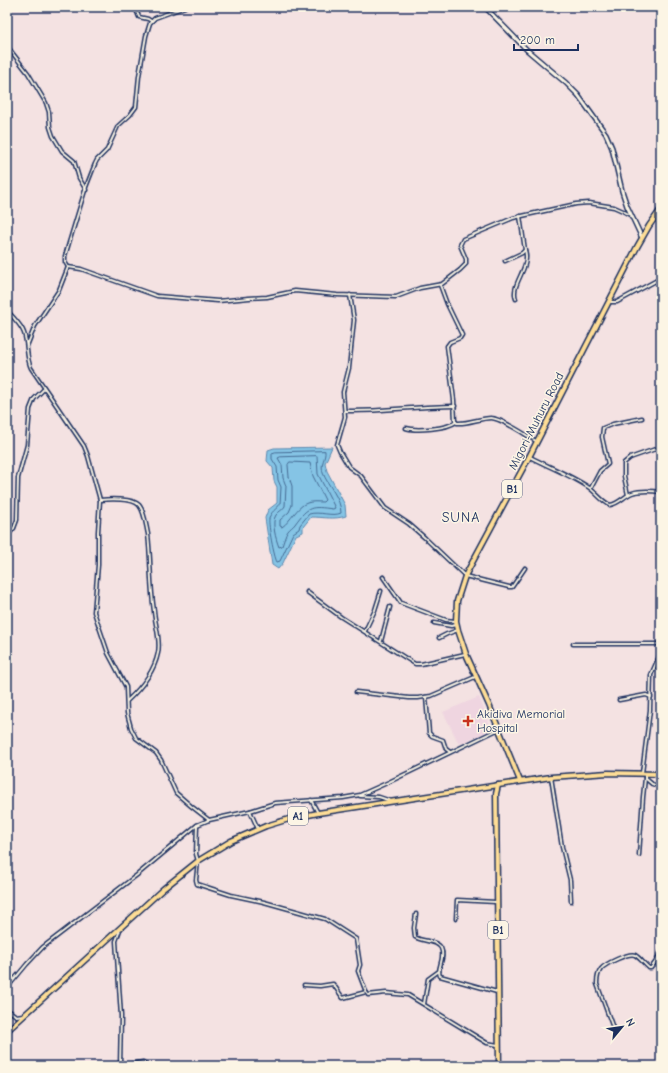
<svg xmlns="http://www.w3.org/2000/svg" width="668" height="1073" viewBox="0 0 668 1073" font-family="'Comic Neue',sans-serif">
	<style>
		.built { fill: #efd5e0 }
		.water { fill: #85c4e5; stroke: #5b88af }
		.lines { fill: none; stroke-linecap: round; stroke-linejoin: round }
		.shore { stroke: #456b94; stroke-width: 1 }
		.minor-casing { stroke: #1b2f5e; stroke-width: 5 }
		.secondary-casing { stroke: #1b2f5e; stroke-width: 6 }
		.trunk-casing { stroke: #1b2f5e; stroke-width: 7 }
		.minor { stroke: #fcf5e5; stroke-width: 2 }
		.secondary { stroke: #fcf5e5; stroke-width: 3 }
		.trunk { stroke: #fedd96; stroke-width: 4 }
		.poi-dot { fill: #c8321e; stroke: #fcf5e5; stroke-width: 1.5 }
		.labels { text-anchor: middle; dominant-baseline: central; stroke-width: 3; stroke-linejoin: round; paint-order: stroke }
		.shield { fill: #fcf5e5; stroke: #5e6a86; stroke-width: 1 }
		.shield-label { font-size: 11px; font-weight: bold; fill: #1b2f5e }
		.street-label { font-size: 12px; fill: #1b2f5e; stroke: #fcf5e5 }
		.poi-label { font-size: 12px; fill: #1b2f5e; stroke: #fcf5e5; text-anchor: start }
		.quarter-label { font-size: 14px; letter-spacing: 1px; fill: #1b2f5e; stroke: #fcf5e5 }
	</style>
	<rect width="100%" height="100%" fill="#f4e2e2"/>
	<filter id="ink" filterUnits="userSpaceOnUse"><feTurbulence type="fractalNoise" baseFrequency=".025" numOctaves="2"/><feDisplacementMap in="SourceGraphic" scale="8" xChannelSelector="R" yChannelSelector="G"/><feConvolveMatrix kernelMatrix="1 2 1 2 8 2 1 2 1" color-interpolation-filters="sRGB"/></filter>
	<g filter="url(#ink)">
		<polygon class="built" points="479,697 492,730 459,744 443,712"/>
		<path class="water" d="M332 447 325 463 327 471 345 505 346 516C334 520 323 517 311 517L303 527V532L296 535 283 563 278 569 272 565 265 518 268 510 277 503V487L274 481 273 468 267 461 268 450 274 448Z"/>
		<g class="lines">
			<g class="shore">
				<path d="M325 451C326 459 320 462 323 473 328 486 341 498 341 513 333 517 319 511 309 514L300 525 299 529 293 533 280 561 277 562C274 557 268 525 269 519 270 512 277 509 280 504L281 487 278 480 277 467 272 459V453L275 452Z"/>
				<path d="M317 456 318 474 335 508 333 509C311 506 308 506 295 524 293 527 290 528 288 531 285 535 284 541 282 546L279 547C276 540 271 522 276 515 279 511 283 510 285 506L286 486 283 478 282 465 278 458 280 457Z"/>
				<path d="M290 462 310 463 313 476 325 500 323 502C318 502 312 501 307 503 297 506 291 521 282 527L280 526V520L289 512 292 505V486L289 477 288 465Z"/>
			</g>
			<g class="minor-casing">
				<g id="minor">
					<polyline points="135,7 139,17 148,19 151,21"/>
					<polyline points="7,46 28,73 46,103 49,112 50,127 53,136 62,151 74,161 79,178 86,190"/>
					<polyline points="505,261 522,253 525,250 520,216"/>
					<polyline points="68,267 81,269 157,296 218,301 249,298 267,297 295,291 337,295 396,297 420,288 442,284 460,270 466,264 466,259 460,245 463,239 513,218 576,204 589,203 614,207 623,211 630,215"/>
					<polyline points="68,267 65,262 65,256 86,187 95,164 97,160 107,150 118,126 130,115 136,107 139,76 146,36 150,23 155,18 185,7"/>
					<path d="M440 285 447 304 462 335 460 338 450 342 447 346 454 400 455 421 457 423C468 424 480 418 491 418 501 418 526 435 536 441"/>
					<polyline points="350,295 354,320 349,368 343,392 345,417 337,445 340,452 349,467 361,476 385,508 409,524 425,538 465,576 509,587 512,587 525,568"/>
					<path d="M516 299C510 284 531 268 525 250"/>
					<polyline points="610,302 617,302 661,278"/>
					<path d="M7 310C13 318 21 324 24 333 28 345 26 357 31 368L84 446 88 456 100 500 98 532V565L94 612 108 653 126 687 127 713 131 728 136 738 156 753 161 760 176 793 191 806 209 820"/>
					<polyline points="27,346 35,326 59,290 68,267"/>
					<path d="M345 411C381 412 418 406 455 406"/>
					<path d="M406 428C416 431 447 429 456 422"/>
					<path d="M530 457C549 467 570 475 588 487 596 492 601 501 610 505 619 504 624 496 632 493 641 490 652 491 661 492"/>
					<polyline points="591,488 600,471 608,464 602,437 603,428 613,424 642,418"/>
					<polyline points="628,495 624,476 624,463 630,458 661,447"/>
					<path d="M100 500C109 499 133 498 139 505 145 512 146 526 148 534 151 560 150 586 154 611 155 625 161 639 158 653 154 673 141 688 127 701"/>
					<polyline points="7,536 14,528 17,520 18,478 27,445 30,409 34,399 44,389"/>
					<polyline points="383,577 401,603 446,620 455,621"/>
					<polyline points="661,579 659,586 661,600"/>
					<polyline points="307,592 341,617 415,664 421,664 465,654"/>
					<polyline points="434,623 451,626 456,625"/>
					<polyline points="365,631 375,610 381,591"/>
					<polyline points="439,638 447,634 458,630"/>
					<polyline points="381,641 390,607"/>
					<polyline points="573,644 661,644"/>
					<polyline points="356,692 409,698 418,698 431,696 475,677"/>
					<polyline points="426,697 429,733 432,736 443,740 446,749 450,752"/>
					<polyline points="619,700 646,695 651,697"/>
					<polyline points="642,773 650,710 651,675 661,652"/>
					<polyline points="645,774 645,778 652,784 661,787"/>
					<polyline points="551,777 562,847 570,880 571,901"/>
					<polyline points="360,796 379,797 391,801"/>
					<polyline points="311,800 318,813"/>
					<polyline points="250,811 275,803 343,798 360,795 389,782 499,729"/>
					<polyline points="197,825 196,854 198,861 196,880 197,884 231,895 264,902 325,919 356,939 360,965 358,971 366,992"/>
					<polyline points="639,855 643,797 645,778"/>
					<path d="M416 914 414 928 415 937C422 942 437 940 441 948 446 959 436 968 440 976L497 992"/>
					<polyline points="456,919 457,900 496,902"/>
					<polyline points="120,930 116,941 121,1016 120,1066 143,1062 148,1066"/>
					<polyline points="304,985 320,986 333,984 343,998 366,992 368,995 386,993 408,995 487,1043 498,1045"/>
					<polyline points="7,988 27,964 43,947 137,875 197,825 209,820 250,811 258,829"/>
					<polyline points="424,1004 428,979 439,971"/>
					<polyline points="7,1009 16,1016 23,1015"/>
					<path d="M613 1028 597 984C597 979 598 973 601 969 605 964 629 952 635 955 640 958 644 964 649 968H651L657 960 661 951"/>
				</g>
			</g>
			<g class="secondary-casing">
				<polyline id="secondary" points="485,7 527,50 566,83 578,95 606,134 612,148 622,191 627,206 642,238"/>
			</g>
			<g class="trunk-casing">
				<g id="trunk">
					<polyline points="520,781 489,705 466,654 458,630 456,621 457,601 465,576 529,457 637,247 649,226 661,209"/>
					<polyline points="498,785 496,794 499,1066"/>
					<polyline points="7,1031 163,889 198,861 231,841 266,826 289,819 318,813 551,777 608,773 661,774"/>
				</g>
			</g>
			<use href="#minor" class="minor"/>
			<use href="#secondary" class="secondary"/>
			<use href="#trunk" class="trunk"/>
		</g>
	</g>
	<path class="poi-dot" d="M466 715h4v4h4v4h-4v4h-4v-4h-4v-4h4z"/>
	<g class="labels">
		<g class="shield">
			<rect x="502" y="480" width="20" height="18" rx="3"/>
			<rect x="288" y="807" width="20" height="18" rx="3"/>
			<rect x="488" y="921" width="20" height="18" rx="3"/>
		</g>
		<g class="shield-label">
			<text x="512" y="489">B1</text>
			<text x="298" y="816">A1</text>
			<text x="498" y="930">B1</text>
		</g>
		<g class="street-label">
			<text transform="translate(536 421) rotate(-63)">Migori-Muhuru Road</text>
		</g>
		<g class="poi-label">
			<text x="477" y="714">Akidiva Memorial<tspan x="477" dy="14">Hospital</tspan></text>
		</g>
		<g class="quarter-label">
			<text x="461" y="517">SUNA</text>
		</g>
	</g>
	<rect width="668" height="1073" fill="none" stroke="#fcf5e5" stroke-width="24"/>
	<rect x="12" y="12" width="644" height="1049" fill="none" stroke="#1b2f5e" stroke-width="1.5" filter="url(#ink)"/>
	<g transform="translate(622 1027) rotate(61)" stroke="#fcf5e5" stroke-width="3" paint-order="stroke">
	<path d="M0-3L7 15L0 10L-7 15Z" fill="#1b2f5e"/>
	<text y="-6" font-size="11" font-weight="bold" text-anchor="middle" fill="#1b2f5e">N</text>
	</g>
	<path d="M514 44v6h64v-6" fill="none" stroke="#1b2f5e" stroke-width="2"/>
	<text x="520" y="44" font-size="12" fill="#1b2f5e" stroke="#fcf5e5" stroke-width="3" paint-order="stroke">200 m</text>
</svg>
